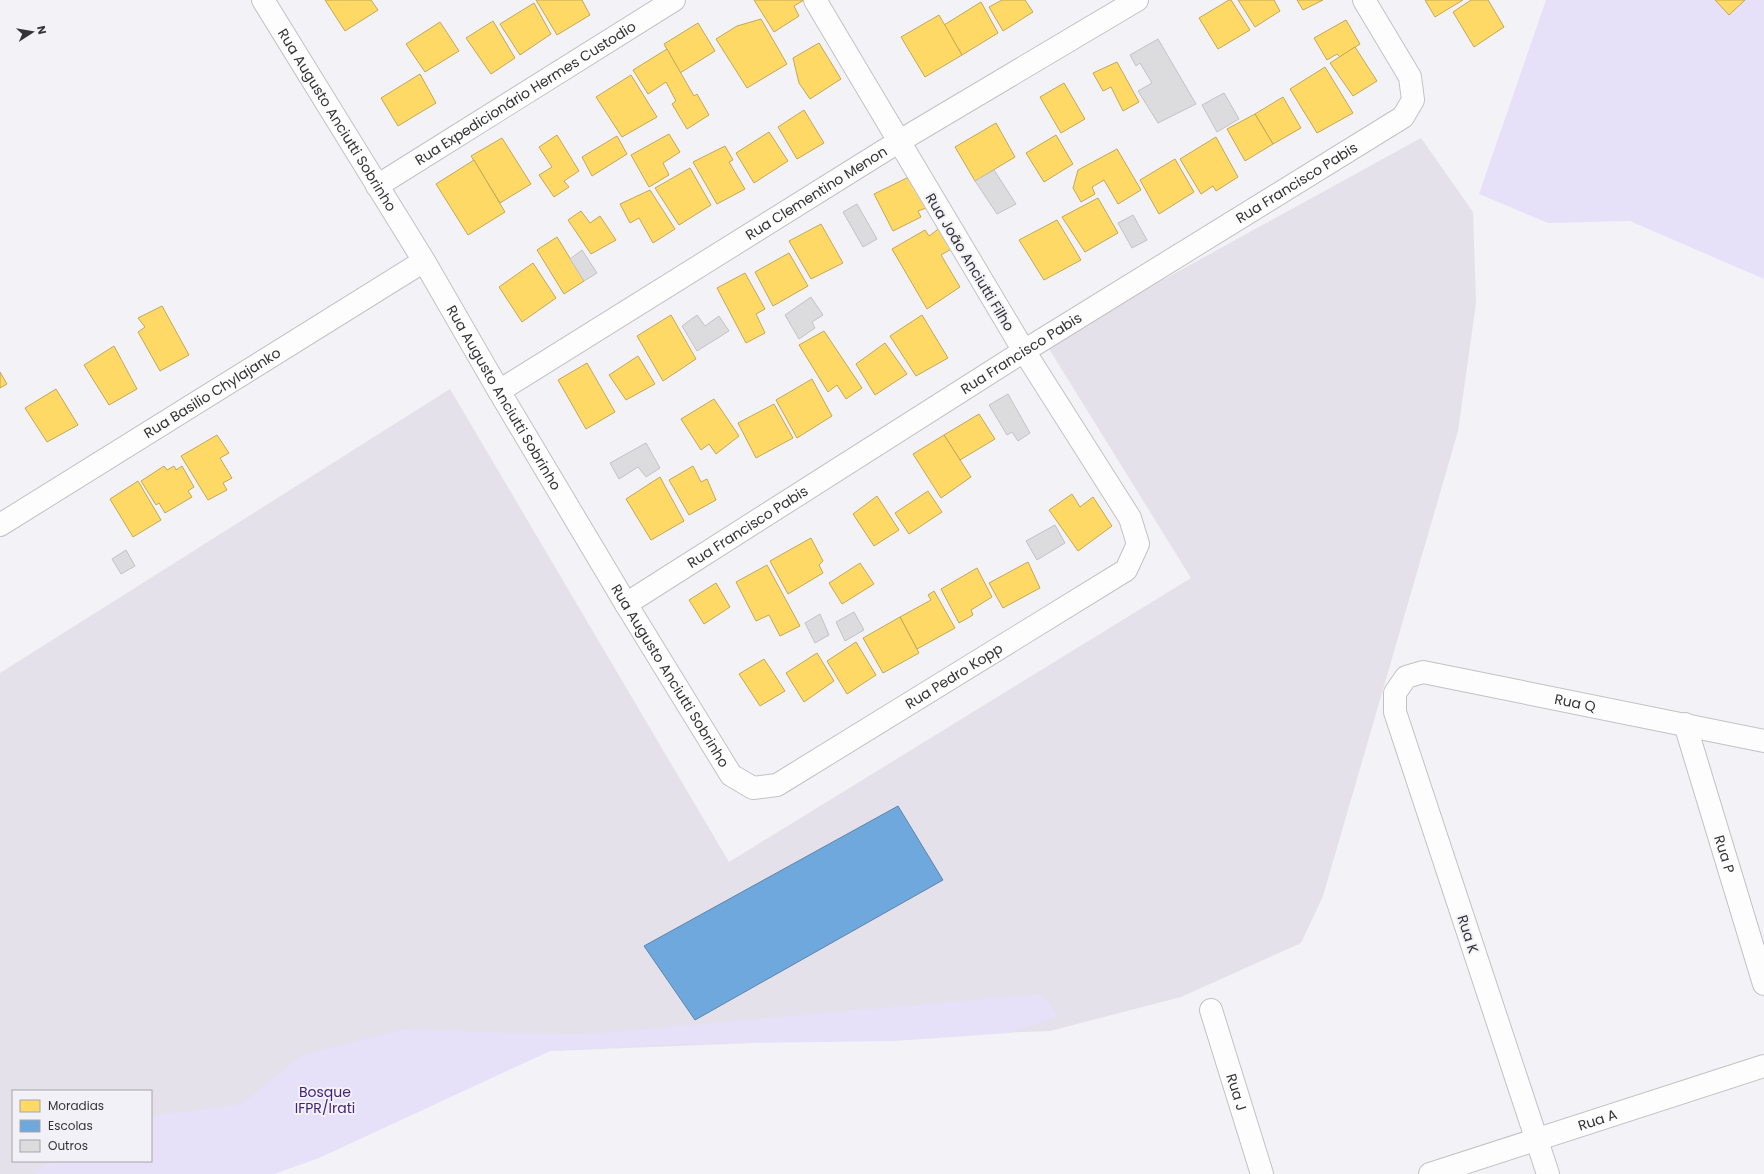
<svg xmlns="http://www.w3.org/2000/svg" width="1764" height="1174" viewBox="0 0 1764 1174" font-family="Poppins,sans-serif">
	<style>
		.built { fill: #e4e1ea; fill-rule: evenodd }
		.green { fill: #e6e0f9 }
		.homes { fill: #ffd966; stroke: #c2a858 }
		.schools { fill: #6fa8dc; stroke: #5d85aa }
		.building { fill: #dcdbde; stroke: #c3c2c5 }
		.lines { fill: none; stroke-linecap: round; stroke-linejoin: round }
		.minor-casing { stroke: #c2c1c4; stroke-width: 24 }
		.minor { stroke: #fdfdfe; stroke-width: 22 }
		.labels { text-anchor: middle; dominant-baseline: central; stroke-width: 4; stroke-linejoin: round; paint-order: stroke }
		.street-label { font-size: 14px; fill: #343436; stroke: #f2f1f7 }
		.park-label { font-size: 14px; fill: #46237b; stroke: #f2f1f7 }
	</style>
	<rect width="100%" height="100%" fill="#f3f2f6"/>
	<path class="built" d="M1421 138 1473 212 1476 303 1458 431 1323 896 1301 943 1181 997 1050 1031 550 1051 258 1174H0V673L450 389 729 862 1191 578 1046 344ZM13 1091H151V1161H13Z"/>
	<g class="green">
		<polygon points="1546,0 1764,0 1764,279 1630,221 1548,223 1479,194"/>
		<polygon points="1041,994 1059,1016 1009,1033 894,1041 676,1044 550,1051 319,1158 274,1174 34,1174 44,1165 55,1161 151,1161 151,1119 159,1115 242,1104 302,1055 405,1029 578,1035"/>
	</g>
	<g class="homes">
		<polygon points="325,0 371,0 378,10 345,31"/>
		<polygon points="536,0 582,0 590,15 557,35"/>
		<polygon points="754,0 804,0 794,6 799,16 774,32"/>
		<polygon points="1002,0 1025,0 1033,12 1003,31 989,7"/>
		<polygon points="1229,0 1231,0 1250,30 1218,49 1199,18"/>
		<polygon points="1238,0 1274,0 1280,11 1255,27"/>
		<polygon points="1297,0 1323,0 1303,10"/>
		<polygon points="1425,0 1463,0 1435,17"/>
		<polygon points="1471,0 1488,0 1504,27 1474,47 1453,12"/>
		<polygon points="1715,0 1745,0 1729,15"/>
		<polygon points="981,2 998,33 962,55 944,25"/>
		<polygon points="534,3 551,34 520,55 500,24"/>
		<polygon points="939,15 962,55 925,77 901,37"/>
		<polygon points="761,19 787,64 747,88 716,39 737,26"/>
		<polygon points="1346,20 1360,44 1340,57 1337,54 1327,60 1314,38"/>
		<polygon points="493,21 515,58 491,74 466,38"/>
		<polygon points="440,22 459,51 425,72 406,44"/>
		<polygon points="698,23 715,51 680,73 664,44"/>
		<polygon points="819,43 841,79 810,99 799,83 793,58"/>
		<polygon points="1355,47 1377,81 1353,96 1330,63"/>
		<polygon points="667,49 694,96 697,94 709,115 687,129 672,104 676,101 666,82 648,94 633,70"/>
		<polygon points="1117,62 1139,102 1123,111 1111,87 1103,91 1093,73"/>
		<polygon points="1325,67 1353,113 1317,133 1290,89"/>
		<polygon points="420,74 436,103 398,126 381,98"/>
		<polygon points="631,75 657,117 622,137 596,97"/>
		<polygon points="1064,83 1085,119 1061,133 1040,97"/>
		<polygon points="1283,97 1301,128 1273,144 1255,114"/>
		<polygon points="804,110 824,143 797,159 778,127"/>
		<polygon points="1255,114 1273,144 1245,161 1227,129"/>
		<polygon points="996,123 1015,157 975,181 955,147"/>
		<polygon points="769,132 788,161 754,183 736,153"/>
		<polygon points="669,134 680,152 663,163 669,175 649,187 631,155"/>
		<polygon points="557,135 579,171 564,181 569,187 554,197 539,175 552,167 539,147"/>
		<polygon points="1056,135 1073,164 1044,182 1026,153"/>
		<polygon points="617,136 627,154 592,176 582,157"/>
		<polygon points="1216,137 1238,177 1216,191 1213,186 1201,194 1180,159"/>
		<polygon points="502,138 531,184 500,203 471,156"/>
		<polygon points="725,146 733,160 729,162 745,189 717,204 693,162"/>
		<polygon points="1117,149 1141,190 1118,204 1104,180 1092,187 1095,194 1081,202 1073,188 1078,170"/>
		<polygon points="1175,159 1194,192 1159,214 1140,180"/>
		<polygon points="474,160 505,212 468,235 436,184"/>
		<polygon points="690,168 711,205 679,225 655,188"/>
		<polygon points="913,175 929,207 918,211 921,217 893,231 874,194"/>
		<polygon points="650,190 675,229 653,243 639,218 630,223 620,204"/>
		<polygon points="1098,198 1118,233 1085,252 1062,217"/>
		<polygon points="581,211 590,223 600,216 616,240 591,254 568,220"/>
		<polygon points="1057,220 1081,260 1044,280 1019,240"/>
		<polygon points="821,224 843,263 811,279 789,241"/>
		<polygon points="941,227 953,248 941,255 960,287 927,309 892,249 925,230 929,236"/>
		<polygon points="557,237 584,281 564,294 537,250"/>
		<polygon points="789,253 808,286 773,306 755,272"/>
		<polygon points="533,263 556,298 522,322 499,287"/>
		<polygon points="745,273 765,309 756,314 765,333 746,343 717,288"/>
		<polygon points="162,306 189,355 160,371 138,332 145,327 138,318"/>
		<polygon points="671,315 696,359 663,381 637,336"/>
		<polygon points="922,315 948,358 916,376 890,336"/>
		<polygon points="824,331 862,388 846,399 837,385 828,392 799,345"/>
		<polygon points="885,343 907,374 875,395 856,364"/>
		<polygon points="114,346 137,389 109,405 84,365"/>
		<polygon points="638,356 655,384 626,400 609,375"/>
		<polygon points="587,363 615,412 586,429 558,380"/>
		<polygon points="0,372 7,384 0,388"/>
		<polygon points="812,379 832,416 797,438 776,400"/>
		<polygon points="56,389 78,425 47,442 25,408"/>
		<polygon points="714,399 739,436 716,454 709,444 701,450 681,419"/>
		<polygon points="774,404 793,438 756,458 738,423"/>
		<polygon points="979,414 995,439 960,460 944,435"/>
		<polygon points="217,435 229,453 220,458 232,478 223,483 227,490 208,500 181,456"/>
		<polygon points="944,435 971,477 941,498 913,454"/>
		<polygon points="164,466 167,470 174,466 176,470 182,466 194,487 188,491 192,497 165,513 159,503 156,505 141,481"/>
		<polygon points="693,466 701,482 707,479 716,500 689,515 669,480"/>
		<polygon points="660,477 684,521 651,540 626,499"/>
		<polygon points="138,481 161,520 133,537 110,499"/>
		<polygon points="928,491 942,512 909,534 895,513"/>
		<polygon points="1072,494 1080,507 1093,497 1112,526 1078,551 1049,510"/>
		<polygon points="877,496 899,530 874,546 853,514"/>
		<polygon points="811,538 823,561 819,565 823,573 788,594 770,561"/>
		<polygon points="1028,562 1040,588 1003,608 989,583"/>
		<polygon points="860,563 874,584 842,604 829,583"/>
		<polygon points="767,565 800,626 780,636 769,615 756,621 736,582"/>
		<polygon points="977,568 992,597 971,610 973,615 959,623 941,589"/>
		<polygon points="716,583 730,607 704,624 689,600"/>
		<polygon points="934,591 955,628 917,649 900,617 931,600 928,595"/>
		<polygon points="900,617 919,653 883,673 863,638"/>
		<polygon points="856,642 876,675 847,694 827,661"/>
		<polygon points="817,653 834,681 804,702 786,673"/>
		<polygon points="764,659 785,691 760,706 739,674"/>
	</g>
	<polygon class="schools" points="898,806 943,880 695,1020 644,946"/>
	<g class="building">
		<polygon points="1158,39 1196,104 1158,123 1138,91 1152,83 1140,63 1136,66 1130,55"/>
		<polygon points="1224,93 1239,119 1217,132 1202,105"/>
		<polygon points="994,170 1016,204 997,214 975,181"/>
		<polygon points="857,204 877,239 863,247 843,212"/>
		<polygon points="1133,215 1147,240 1132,248 1118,223"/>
		<polygon points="582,250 597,273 584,281 570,259"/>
		<polygon points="811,297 823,315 812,322 815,328 799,339 785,315"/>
		<polygon points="697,315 705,326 719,316 729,331 697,351 682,326"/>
		<polygon points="1008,394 1030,433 1018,441 1012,432 1007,435 989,405"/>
		<polygon points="646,443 660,468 646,477 638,467 619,479 610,463"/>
		<polygon points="1055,525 1065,543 1037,560 1026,541"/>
		<polygon points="126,550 135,566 121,574 112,559"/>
		<polygon points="854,612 864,630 845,641 836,622"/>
		<polygon points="820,614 829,635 815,643 805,623"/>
	</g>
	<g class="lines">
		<g class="minor-casing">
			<g id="minor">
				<path id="s1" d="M263 0 424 261 499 391 626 604 731 775 753 788 777 785 1126 570 1138 544 1130 518 1024 351 815 0"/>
				<path id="s2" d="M377 186 674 0"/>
				<path id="s3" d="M499 391 898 142 1137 0"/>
				<path id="s4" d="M0 525 424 261"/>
				<path id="s5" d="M626 604 1024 351 1403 117 1413 100 1410 77 1364 0"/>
				<path id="s6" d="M1685 724 1764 984"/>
				<path id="s7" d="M1211 1010 1262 1174"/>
				<path id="s8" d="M1430 1174 1764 1066"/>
				<path id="s9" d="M1548 1174 1395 712V693L1406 677 1423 672 1764 741"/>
			</g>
		</g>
		<use href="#minor" class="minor"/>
	</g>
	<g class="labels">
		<g class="street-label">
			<text stroke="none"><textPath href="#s2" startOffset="175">Rua Expedicionário Hermes Custodio</textPath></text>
			<text stroke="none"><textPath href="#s1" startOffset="141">Rua Augusto Anciutti Sobrinho</textPath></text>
			<text stroke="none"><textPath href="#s5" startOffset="792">Rua Francisco Pabis</textPath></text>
			<text stroke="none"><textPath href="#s3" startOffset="374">Rua Clementino Menon</textPath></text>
			<text transform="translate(970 262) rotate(59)">Rua João Anciutti Filho</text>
			<text stroke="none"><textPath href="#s5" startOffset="468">Rua Francisco Pabis</textPath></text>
			<text stroke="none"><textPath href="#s4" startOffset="250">Rua Basilio Chylajanko</textPath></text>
			<text stroke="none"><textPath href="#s1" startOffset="465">Rua Augusto Anciutti Sobrinho</textPath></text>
			<text stroke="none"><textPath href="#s5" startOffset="144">Rua Francisco Pabis</textPath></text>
			<text stroke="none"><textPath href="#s1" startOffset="789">Rua Augusto Anciutti Sobrinho</textPath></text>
			<text stroke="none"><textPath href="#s1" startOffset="1163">Rua Pedro Kopp</textPath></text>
			<text stroke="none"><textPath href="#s9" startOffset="698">Rua Q</textPath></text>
			<text stroke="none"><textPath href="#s6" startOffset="136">Rua P</textPath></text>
			<text transform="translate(1468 934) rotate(72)">Rua K</text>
			<text stroke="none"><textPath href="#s7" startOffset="86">Rua J</textPath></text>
			<text stroke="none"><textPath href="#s8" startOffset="176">Rua A</textPath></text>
		</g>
		<g class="park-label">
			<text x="325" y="1092">Bosque<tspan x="325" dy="16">IFPR/Irati</tspan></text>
		</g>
	</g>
	<rect x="12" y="1090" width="140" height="72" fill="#f2f1f7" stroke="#a6a5aa"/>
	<rect x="20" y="1100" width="20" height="12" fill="#ffd966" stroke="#a6a5aa"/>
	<text x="48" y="1110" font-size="12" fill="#343436">Moradias</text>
	<rect x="20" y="1120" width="20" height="12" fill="#6fa8dc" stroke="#a6a5aa"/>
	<text x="48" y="1130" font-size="12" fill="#343436">Escolas</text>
	<rect x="20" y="1140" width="20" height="12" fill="#dcdbde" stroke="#a6a5aa"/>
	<text x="48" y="1150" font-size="12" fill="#343436">Outros</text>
	<g transform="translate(32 32) rotate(78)" stroke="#f2f1f7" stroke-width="3" paint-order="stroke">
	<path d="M0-3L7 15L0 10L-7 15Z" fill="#343436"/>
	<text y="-6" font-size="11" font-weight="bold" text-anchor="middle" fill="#343436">N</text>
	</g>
</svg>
